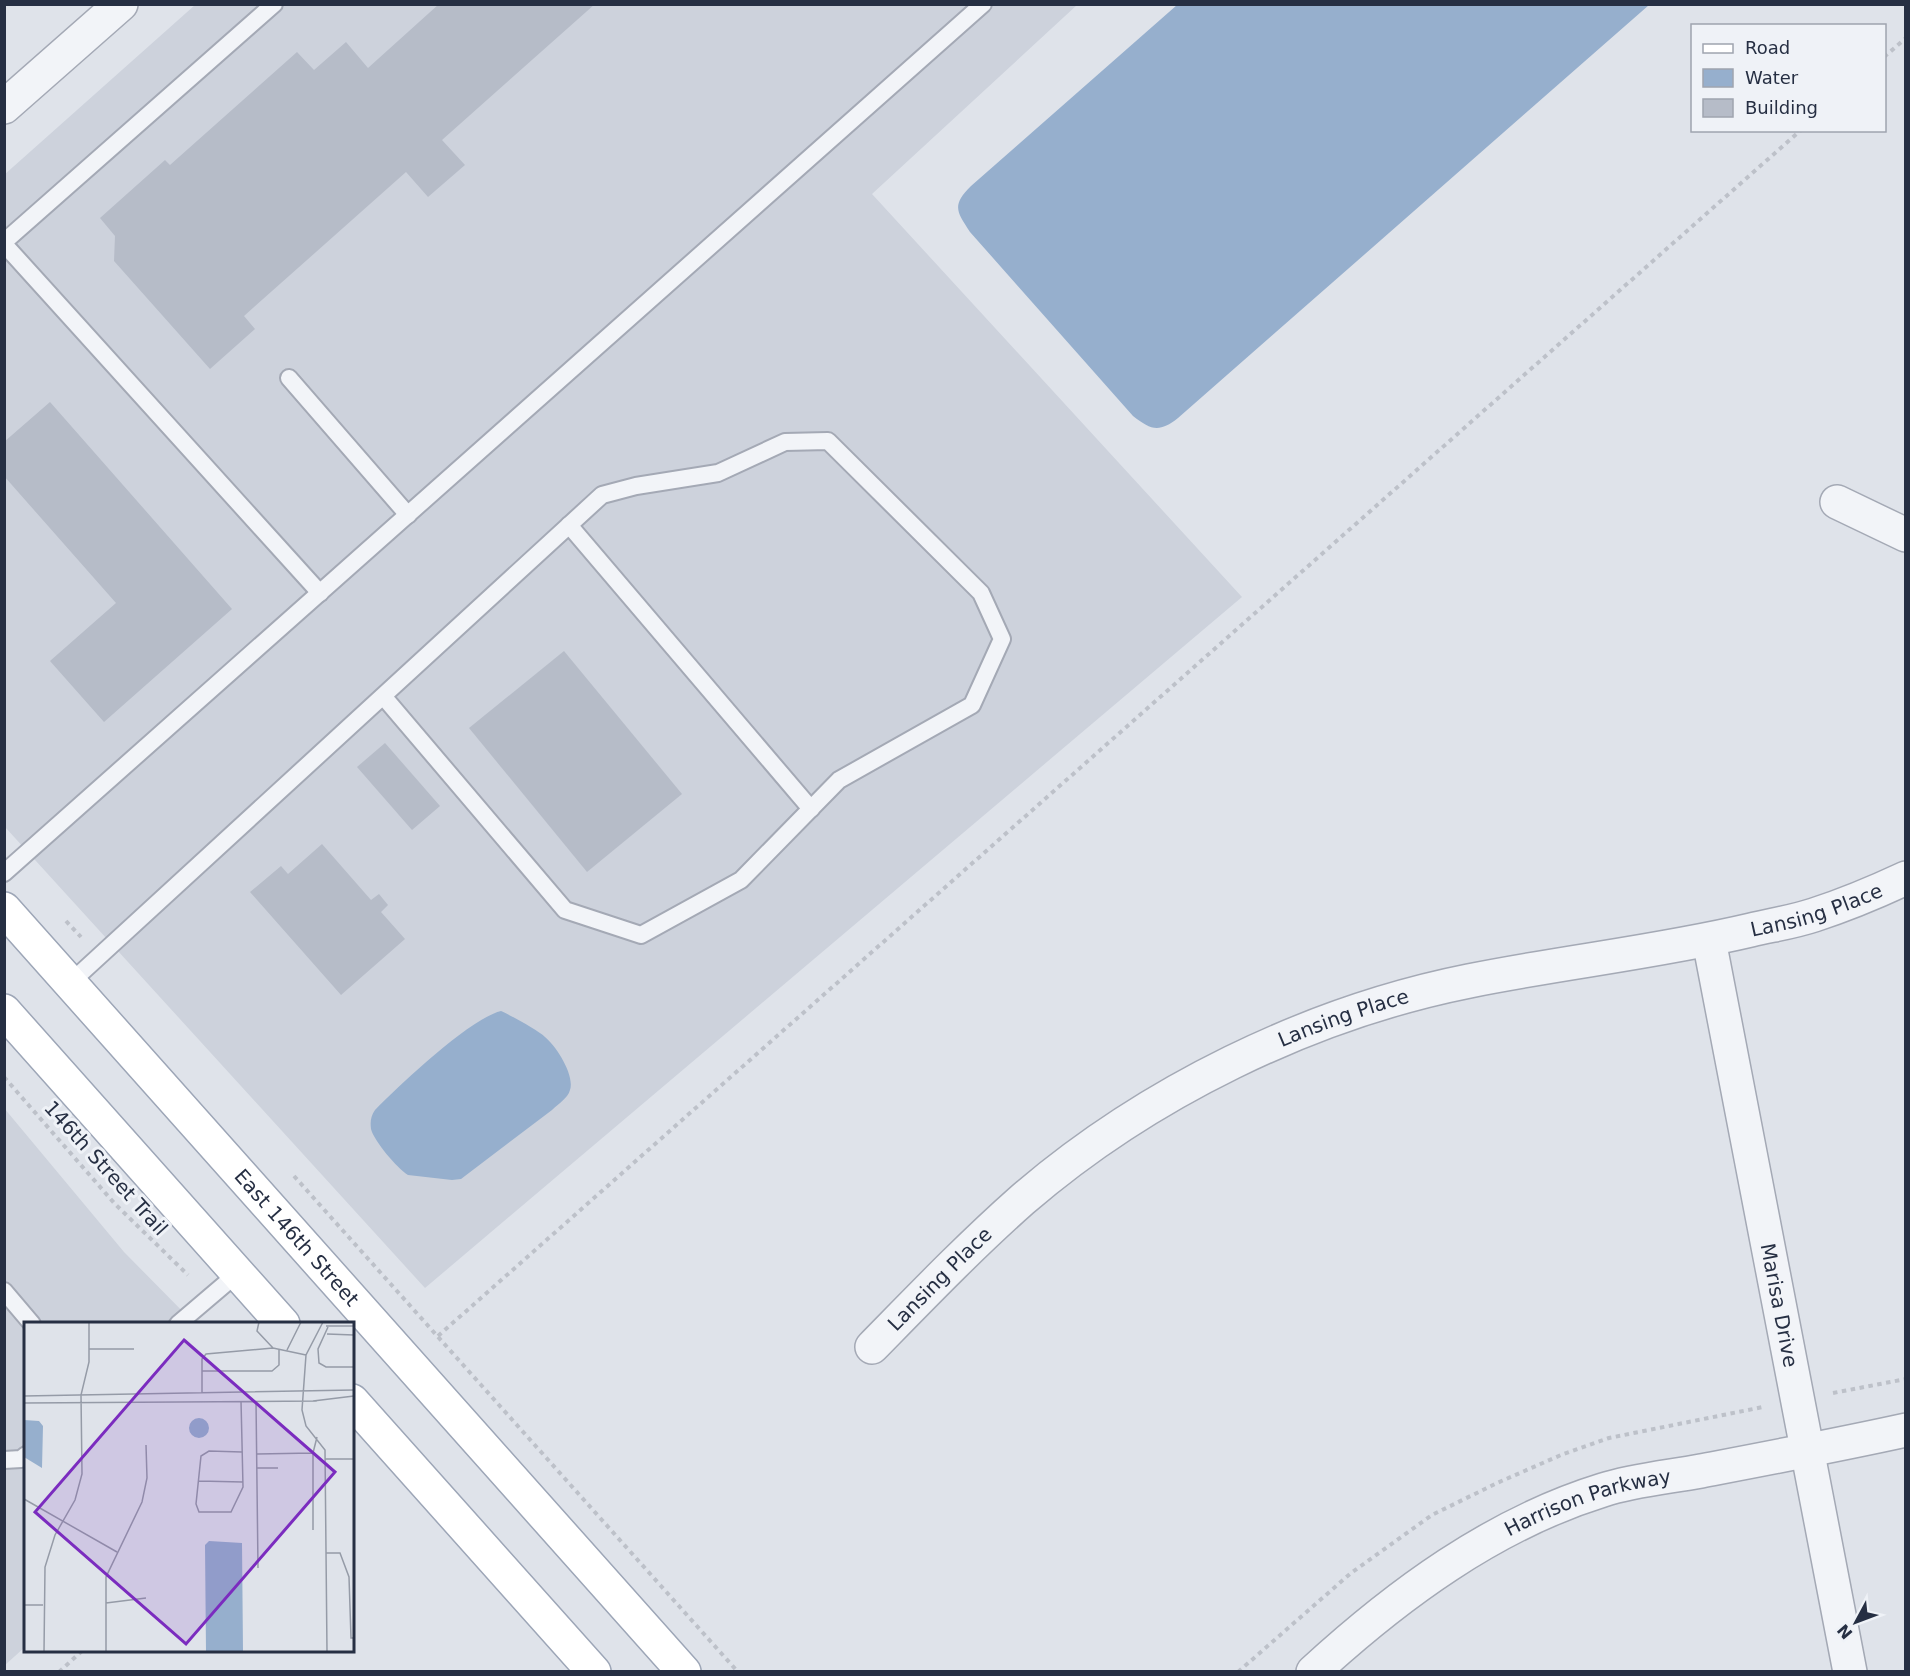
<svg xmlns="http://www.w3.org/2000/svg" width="1910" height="1676" viewBox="0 0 1910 1676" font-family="'DejaVu Sans',sans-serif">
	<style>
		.built { fill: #cdd2dc }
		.water { fill: #96afcd }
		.building { fill: #b6bcc8 }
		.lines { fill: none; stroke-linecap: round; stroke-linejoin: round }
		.service-casing { stroke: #a4a9b5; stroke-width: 20 }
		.minor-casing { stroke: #a4a9b5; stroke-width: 36 }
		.tertiary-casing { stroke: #a4a9b5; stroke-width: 36 }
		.primary-casing { stroke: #9da6b7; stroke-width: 36 }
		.path { stroke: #bdc1c9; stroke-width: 4; stroke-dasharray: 4.5 4.5; stroke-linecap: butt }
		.service { stroke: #f2f4f8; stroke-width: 16 }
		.minor { stroke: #f2f4f8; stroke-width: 33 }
		.tertiary { stroke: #f2f4f8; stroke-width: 33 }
		.primary { stroke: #fff; stroke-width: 33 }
		.labels { text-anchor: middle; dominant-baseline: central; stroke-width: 6; stroke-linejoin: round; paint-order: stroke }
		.street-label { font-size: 20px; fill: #262f43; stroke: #eff2f7 }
		.inset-road { fill: none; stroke: #959ba7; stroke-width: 1.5 }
		.view { fill: #7b2cbf; fill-opacity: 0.15; stroke: #7b2cbf; stroke-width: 3 }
		.inset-edge { fill: none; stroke: #262f43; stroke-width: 3 }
	</style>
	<rect width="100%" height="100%" fill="#dfe3ea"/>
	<g class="built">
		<polygon points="195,5 1077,5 872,194 1242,597 425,1288 5,827 4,175"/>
		<polygon points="4,1108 124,1252 194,1323 26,1324 25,1647 5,1665"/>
	</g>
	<g class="water">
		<path d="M1177 5V4L1649 5 1178 418C1159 433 1151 430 1133 416L970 232C956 211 952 205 971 186Z"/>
		<path d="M501 1011C510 1015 538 1030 545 1037 556 1046 575 1075 570 1090 568 1098 558 1104 552 1110L461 1179 452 1180 408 1175C397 1168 374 1141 371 1129 370 1121 371 1116 375 1110 401 1084 469 1019 501 1011Z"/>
	</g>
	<g class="building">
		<polygon points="439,4 595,4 442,140 465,165 428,197 406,172 244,316 255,329 210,369 114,261 115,236 100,218 165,160 170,165 297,52 314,70 346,42 368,68"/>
		<polygon points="50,402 232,609 104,722 50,661 116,603 4,476 4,442"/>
		<polygon points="564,651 682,794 587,872 469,728"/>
		<polygon points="385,743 440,806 412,830 357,767"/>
		<polygon points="322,844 371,900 379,894 388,905 381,912 405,939 341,995 250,892 281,866 288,874"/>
	</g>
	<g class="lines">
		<g class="service-casing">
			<g id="service">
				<polyline points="4,242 274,4"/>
				<polyline points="4,244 320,593"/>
				<polyline points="289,378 408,515"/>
				<polyline points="569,525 811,809"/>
				<polyline points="4,873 983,4"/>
				<polyline points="70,983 602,495 636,486 718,473 785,442 828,441 981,593 1002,639 972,705 839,780 741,880 641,935 565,910 383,696"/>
				<polyline points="4,1291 32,1324"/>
				<polyline points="178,1324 238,1273"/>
				<polyline points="4,1460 21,1459 26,1455"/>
			</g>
		</g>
		<g class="minor-casing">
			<g id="minor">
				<polyline points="1837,502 1906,535"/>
				<path id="s1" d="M1709 940 1850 1672"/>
				<path id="s2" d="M872 1347C921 1297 970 1246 1022 1200 1146 1093 1309 1013 1469 981 1563 962 1658 952 1751 930 1772 925 1793 922 1814 915 1845 905 1876 892 1906 878"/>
				<path id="s3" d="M1313 1672C1397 1595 1493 1524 1603 1490 1634 1480 1669 1477 1701 1471 1769 1458 1838 1445 1906 1430"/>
			</g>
		</g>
		<g class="tertiary-casing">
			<polyline id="tertiary" points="4,107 121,4"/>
		</g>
		<g class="primary-casing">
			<g id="primary">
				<path id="s4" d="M4 909 684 1672"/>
				<polyline points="4,1011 283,1324"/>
				<polyline points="352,1401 594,1672"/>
			</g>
		</g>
		<g class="path">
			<polyline points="1884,57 1906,38"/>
			<polyline points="66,921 81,937"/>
			<polyline points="4,1077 115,1204 188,1275"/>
			<polyline points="294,1176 738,1672"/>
			<polyline points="438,1336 1801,130"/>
			<polyline points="1833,1393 1906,1379"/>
			<polyline points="59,1672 83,1650"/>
			<polyline points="1238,1672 1351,1573 1432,1515 1497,1483 1561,1455 1609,1438 1763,1407"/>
		</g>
		<use href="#service" class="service"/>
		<use href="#minor" class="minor"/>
		<use href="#tertiary" class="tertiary"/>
		<use href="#primary" class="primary"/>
	</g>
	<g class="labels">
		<g class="street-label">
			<text stroke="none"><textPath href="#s2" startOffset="1068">Lansing Place</textPath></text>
			<text stroke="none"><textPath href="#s2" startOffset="582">Lansing Place</textPath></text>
			<text transform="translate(106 1168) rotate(48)">146th Street Trail</text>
			<text stroke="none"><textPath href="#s4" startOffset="440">East 146th Street</textPath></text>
			<text stroke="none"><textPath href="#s2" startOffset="96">Lansing Place</textPath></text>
			<text stroke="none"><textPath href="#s1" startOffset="372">Marisa Drive</textPath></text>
			<text stroke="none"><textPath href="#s3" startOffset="327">Harrison Parkway</textPath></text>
		</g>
	</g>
	<g transform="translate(24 1322)">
		<rect width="330" height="330" fill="#dfe3ea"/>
		<path d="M165 106a10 10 0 1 1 20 0a10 10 0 1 1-20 0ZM0 98 15 99 19 104 18 146 0 135ZM185 219 218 221 219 330H182L181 223Z" fill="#96afcd"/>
		<path class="inset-road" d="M235 0 233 9 249 26M299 0 282 33 278 88 282 104 301 128 303 330M302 4H330M304 5 294 27 295 41 302 45H330M303 12 330 13M65 27H110M263 28 277 0M178 49H248L255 43V27M178 71V37L182 32 249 26 282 33M0 74 330 68M217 79 218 121 219 165 207 190H175L172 182 177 134 185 129 218 130M232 79 234 246M289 79 330 74M0 81 293 79M289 131V208M233 132 289 131 293 115M301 137H330M233 146H254M175 159 219 160M0 177 93 230M302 231H316L325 255 327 316H330M82 281 122 276M0 283H19M20 330 21 245 31 213 51 178 58 152 57 73 65 40V0M82 330V255L118 180 123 156 122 123"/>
		<path class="view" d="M160 18 311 150 162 322 11 190Z"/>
		<rect width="330" height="330" class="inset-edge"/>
	</g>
	<rect width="1910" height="1676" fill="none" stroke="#262f43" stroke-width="12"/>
	<rect x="1691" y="24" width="195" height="108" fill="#eff2f7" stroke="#9fa4af" stroke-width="1.5"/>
	<rect x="1703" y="44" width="30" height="9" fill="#ffffff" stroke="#9fa4af" stroke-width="1.5"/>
	<text x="1745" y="54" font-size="18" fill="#262f43">Road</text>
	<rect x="1703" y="69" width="30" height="18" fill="#96afcd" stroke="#9fa4af" stroke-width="1.5"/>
	<text x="1745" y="84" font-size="18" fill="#262f43">Water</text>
	<rect x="1703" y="99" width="30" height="18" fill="#b6bcc8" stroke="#9fa4af" stroke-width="1.5"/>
	<text x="1745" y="114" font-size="18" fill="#262f43">Building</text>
	<g transform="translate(1856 1622) rotate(229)" stroke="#eff2f7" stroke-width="4.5" paint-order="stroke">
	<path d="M0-4.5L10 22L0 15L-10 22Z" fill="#262f43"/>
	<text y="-9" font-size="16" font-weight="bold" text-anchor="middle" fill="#262f43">N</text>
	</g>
</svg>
